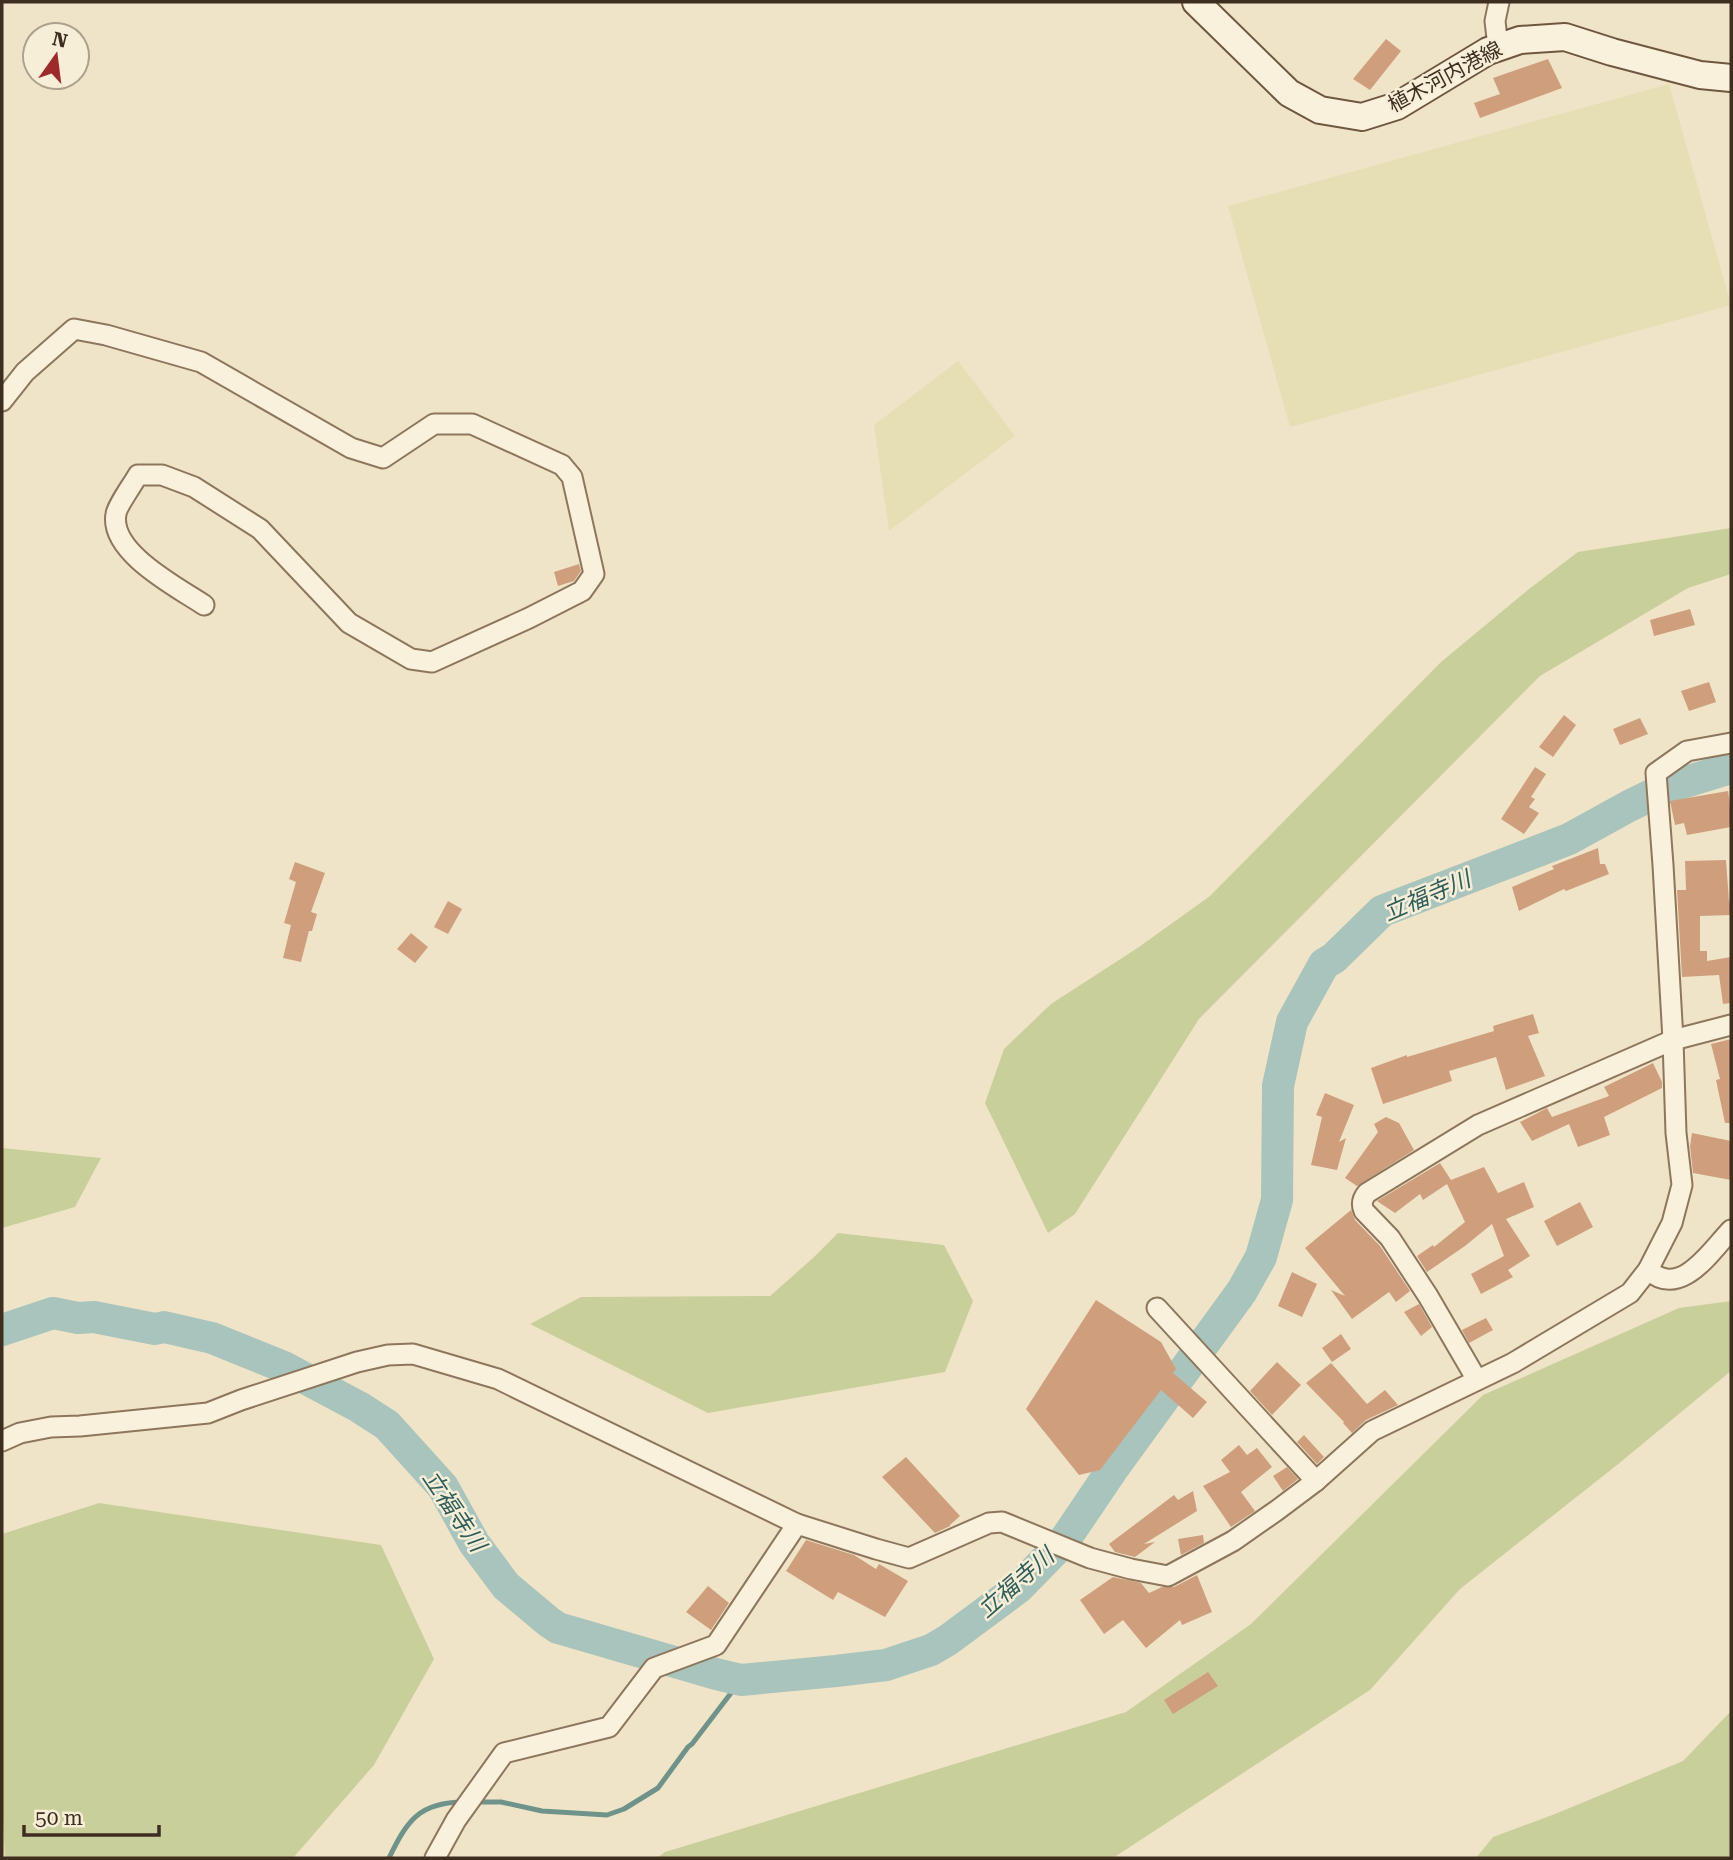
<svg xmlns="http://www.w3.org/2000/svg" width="1733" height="1860" viewBox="0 0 1733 1860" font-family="'Roboto Serif','Noto Sans JP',serif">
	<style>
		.farmland { fill: #e6deb5 }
		.green { fill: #c9cf9b }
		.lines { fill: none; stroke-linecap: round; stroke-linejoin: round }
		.stream { stroke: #6f938a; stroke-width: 5 }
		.river { stroke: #a9c4bc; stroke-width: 32 }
		.building { fill: #cf9f7d }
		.minor-casing { stroke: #8d765c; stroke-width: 23 }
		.secondary-casing { stroke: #6f573f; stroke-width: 30 }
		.minor { stroke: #faf1dc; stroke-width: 19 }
		.secondary { stroke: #faf1dc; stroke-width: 26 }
		.labels { text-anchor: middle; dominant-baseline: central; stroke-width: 5; stroke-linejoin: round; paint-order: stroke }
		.street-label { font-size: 21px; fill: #3d2e20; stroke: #f7eed8 }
		.water-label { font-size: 23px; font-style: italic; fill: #2f5d5a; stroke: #f7eed8 }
	</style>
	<rect width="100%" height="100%" fill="#f0e4c8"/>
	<g class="farmland">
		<polygon points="1669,84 1731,305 1290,427 1228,206"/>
		<polygon points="958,361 1015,436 889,531 874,425"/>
	</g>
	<g class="green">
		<polygon points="1731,528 1731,574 1688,588 1540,676 1199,1019 1075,1214 1048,1233 985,1103 1004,1049 1051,1004 1139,947 1210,896 1441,662 1529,589 1578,552"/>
		<polygon points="2,1148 101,1158 75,1207 2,1228"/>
		<polygon points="838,1233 944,1245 973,1301 945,1372 708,1413 530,1324 581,1297 770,1296 813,1258"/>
		<polygon points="1731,1301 1731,1371 1617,1465 1460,1589 1370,1690 1113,1858 657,1858 665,1852 1126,1712 1251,1624 1483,1395 1679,1308"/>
		<polygon points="99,1503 381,1545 434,1659 374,1765 293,1858 5,1858 2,1802 2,1534"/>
		<polygon points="1731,1711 1731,1858 1476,1858 1493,1837 1555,1814 1683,1761"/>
	</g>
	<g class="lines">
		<g class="stream">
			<polyline points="473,1802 501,1802 542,1811 607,1815 624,1809 658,1788 688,1747 692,1744 741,1680"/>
			<path d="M389 1858C407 1821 419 1802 464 1802"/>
		</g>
		<polyline class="river" points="2,1330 53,1313 78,1318 94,1317 155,1329 164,1327 212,1338 284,1367 359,1407 387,1425 443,1487 474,1543 506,1586 549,1622 558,1628 716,1674 741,1680 836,1671 886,1665 931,1650 948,1640 1018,1588 1064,1541 1114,1467 1242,1291 1261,1257 1277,1200 1278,1086 1292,1022 1324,964 1334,958 1382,911 1569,839 1629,806 1666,788 1731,768"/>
	</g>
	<g class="building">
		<polygon points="1386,39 1401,51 1370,90 1353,79"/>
		<polygon points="1548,59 1562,88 1480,118 1474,103 1500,94 1493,78"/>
		<polygon points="579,564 581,571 574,581 558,586 554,572"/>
		<polygon points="1690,609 1695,625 1654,636 1650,620"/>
		<polygon points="1709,682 1716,702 1689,711 1681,691"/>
		<polygon points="1564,715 1576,725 1553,757 1539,747"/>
		<polygon points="1640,718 1648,734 1620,745 1613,729"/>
		<polygon points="1535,767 1546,774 1531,797 1535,799 1529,807 1539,813 1524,834 1501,819"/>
		<polygon points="1728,791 1731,811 1731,827 1687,835 1684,823 1675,825 1670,801"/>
		<polygon points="1598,848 1600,864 1605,864 1609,874 1566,891 1564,889 1519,911 1512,887 1554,869 1552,866"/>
		<polygon points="1726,860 1729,901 1731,901 1731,915 1700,916 1700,951 1707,951 1707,961 1731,957 1731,1003 1723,1004 1719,975 1682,977 1677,890 1686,890 1685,861"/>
		<polygon points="295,862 325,873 311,912 317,914 312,931 309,931 301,962 283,958 291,925 284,923 296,882 289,879"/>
		<polygon points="448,901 462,909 448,934 434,927"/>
		<polygon points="411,933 428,947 415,963 397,949"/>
		<polygon points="1533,1014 1539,1033 1528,1036 1545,1076 1506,1090 1496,1057 1449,1071 1452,1081 1383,1104 1371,1068 1407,1055 1407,1057 1494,1031 1493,1026"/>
		<polygon points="1731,1039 1731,1123 1725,1123 1716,1080 1720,1079 1711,1044"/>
		<polygon points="1653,1063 1662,1082 1662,1088 1604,1117 1610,1135 1578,1147 1569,1124 1532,1141 1520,1122 1547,1108 1552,1117 1609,1096 1604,1087"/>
		<polygon points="1325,1093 1354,1105 1339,1142 1346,1138 1337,1170 1311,1165 1322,1117 1316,1115"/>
		<polygon points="1386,1117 1399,1123 1414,1150 1357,1186 1345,1178 1378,1132 1374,1124"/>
		<polygon points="1692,1133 1731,1141 1731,1180 1693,1173 1690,1146"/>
		<polygon points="1440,1163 1451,1180 1484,1167 1498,1193 1524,1182 1534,1207 1506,1219 1530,1256 1508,1270 1513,1277 1481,1294 1471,1274 1504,1256 1492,1224 1465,1246 1427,1272 1417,1256 1433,1245 1434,1247 1465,1222 1447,1184 1423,1200 1420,1194 1395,1213 1377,1201"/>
		<polygon points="1580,1202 1593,1227 1557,1246 1544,1221"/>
		<polygon points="1351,1210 1355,1220 1380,1246 1410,1291 1396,1302 1389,1292 1352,1319 1331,1290 1345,1296 1305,1248"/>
		<polygon points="1292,1272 1317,1284 1302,1317 1278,1306"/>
		<polygon points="1096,1300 1161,1342 1176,1369 1173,1373 1207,1402 1193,1418 1161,1390 1100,1470 1079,1475 1026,1409"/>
		<polygon points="1419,1304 1432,1327 1421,1336 1404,1312"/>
		<polygon points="1486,1318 1493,1330 1469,1343 1462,1330"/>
		<polygon points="1341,1334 1351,1349 1332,1362 1322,1348"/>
		<polygon points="1277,1362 1301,1385 1272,1415 1250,1391"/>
		<polygon points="1331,1363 1367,1404 1385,1390 1398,1405 1366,1420 1352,1433 1343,1423 1344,1422 1306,1383"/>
		<polygon points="1304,1435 1324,1457 1317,1464 1297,1442"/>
		<polygon points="1239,1445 1247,1455 1257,1448 1272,1467 1241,1492 1255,1511 1231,1527 1203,1486 1230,1472 1221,1460"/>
		<polygon points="906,1457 960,1516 950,1525 950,1526 935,1533 882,1477"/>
		<polygon points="1287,1467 1298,1479 1283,1491 1273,1476"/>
		<polygon points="1193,1491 1197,1511 1144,1544 1155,1542 1135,1557 1115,1552 1109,1544 1174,1495 1178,1500"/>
		<polygon points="1203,1535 1204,1543 1181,1555 1178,1539"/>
		<polygon points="806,1540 854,1555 876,1569 879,1564 908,1581 885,1617 838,1592 833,1600 786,1571"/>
		<polygon points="1197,1575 1212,1612 1182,1625 1180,1620 1146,1648 1123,1620 1104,1634 1080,1600 1113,1577 1141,1583 1149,1593 1162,1587 1174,1587"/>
		<polygon points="708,1586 729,1603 711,1630 686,1612"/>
		<polygon points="1208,1672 1218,1686 1173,1714 1164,1700"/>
	</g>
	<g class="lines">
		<g class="minor-casing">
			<g id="minor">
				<polyline points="1498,47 1495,21 1499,2"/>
				<path d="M2 401 25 372 74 329 106 335 201 362 351 448 383 458 434 424H472L562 465 572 477 594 574 582 591 529 618 432 662 411 659 349 623 260 529 194 487 162 475H138C133 484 117 506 116 514 109 552 177 587 204 605"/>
				<path d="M1648 1270C1681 1299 1710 1252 1731 1230"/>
				<polyline points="1157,1308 1316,1481"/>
				<path d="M1477 1380 1428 1296 1390 1238 1364 1211C1361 1204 1362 1199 1367 1193L1478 1125 1673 1040 1731 1025"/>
				<polyline points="2,1441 20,1433 51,1427 80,1426 208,1413 241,1400 357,1362 388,1355 413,1354 498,1379 797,1524 876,1549 909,1558 989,1523 1002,1522 1090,1558 1131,1569 1168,1576 1233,1541 1276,1511 1316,1481 1372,1431 1513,1363 1630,1293 1648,1270 1672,1223 1682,1185 1676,1133 1673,1040 1663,865 1656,773 1687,751 1731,743"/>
				<polyline points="435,1858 456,1820 504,1753 609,1727 654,1668 716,1645 797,1524"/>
			</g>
		</g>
		<g class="secondary-casing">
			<polyline id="secondary" points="1196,2 1289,93 1320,110 1362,117 1397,106 1488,51 1520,40 1565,37 1612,52 1700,75 1731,78"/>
		</g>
		<use href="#minor" class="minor"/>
		<use href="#secondary" class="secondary"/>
	</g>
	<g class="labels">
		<g class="street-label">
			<text transform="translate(1445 77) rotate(-28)">植木河内港線</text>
		</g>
		<g class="water-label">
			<text transform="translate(1427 896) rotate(-23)">立福寺川</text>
			<text transform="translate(454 1511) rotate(56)">立福寺川</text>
			<text transform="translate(1016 1583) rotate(-41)">立福寺川</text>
		</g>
	</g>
	<rect width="1733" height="1860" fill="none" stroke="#3d2e20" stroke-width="7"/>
	<g transform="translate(56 56) rotate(14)"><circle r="33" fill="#f7eed8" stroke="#ada18e" stroke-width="2"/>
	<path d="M0-5L12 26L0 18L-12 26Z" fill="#9e2a2b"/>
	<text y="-10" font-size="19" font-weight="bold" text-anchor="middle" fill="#3d2e20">N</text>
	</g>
	<path d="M24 1825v10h135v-10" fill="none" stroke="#3d2e20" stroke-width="3.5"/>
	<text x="35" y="1825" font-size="21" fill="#3d2e20" stroke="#f7eed8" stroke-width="5" paint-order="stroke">50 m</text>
</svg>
